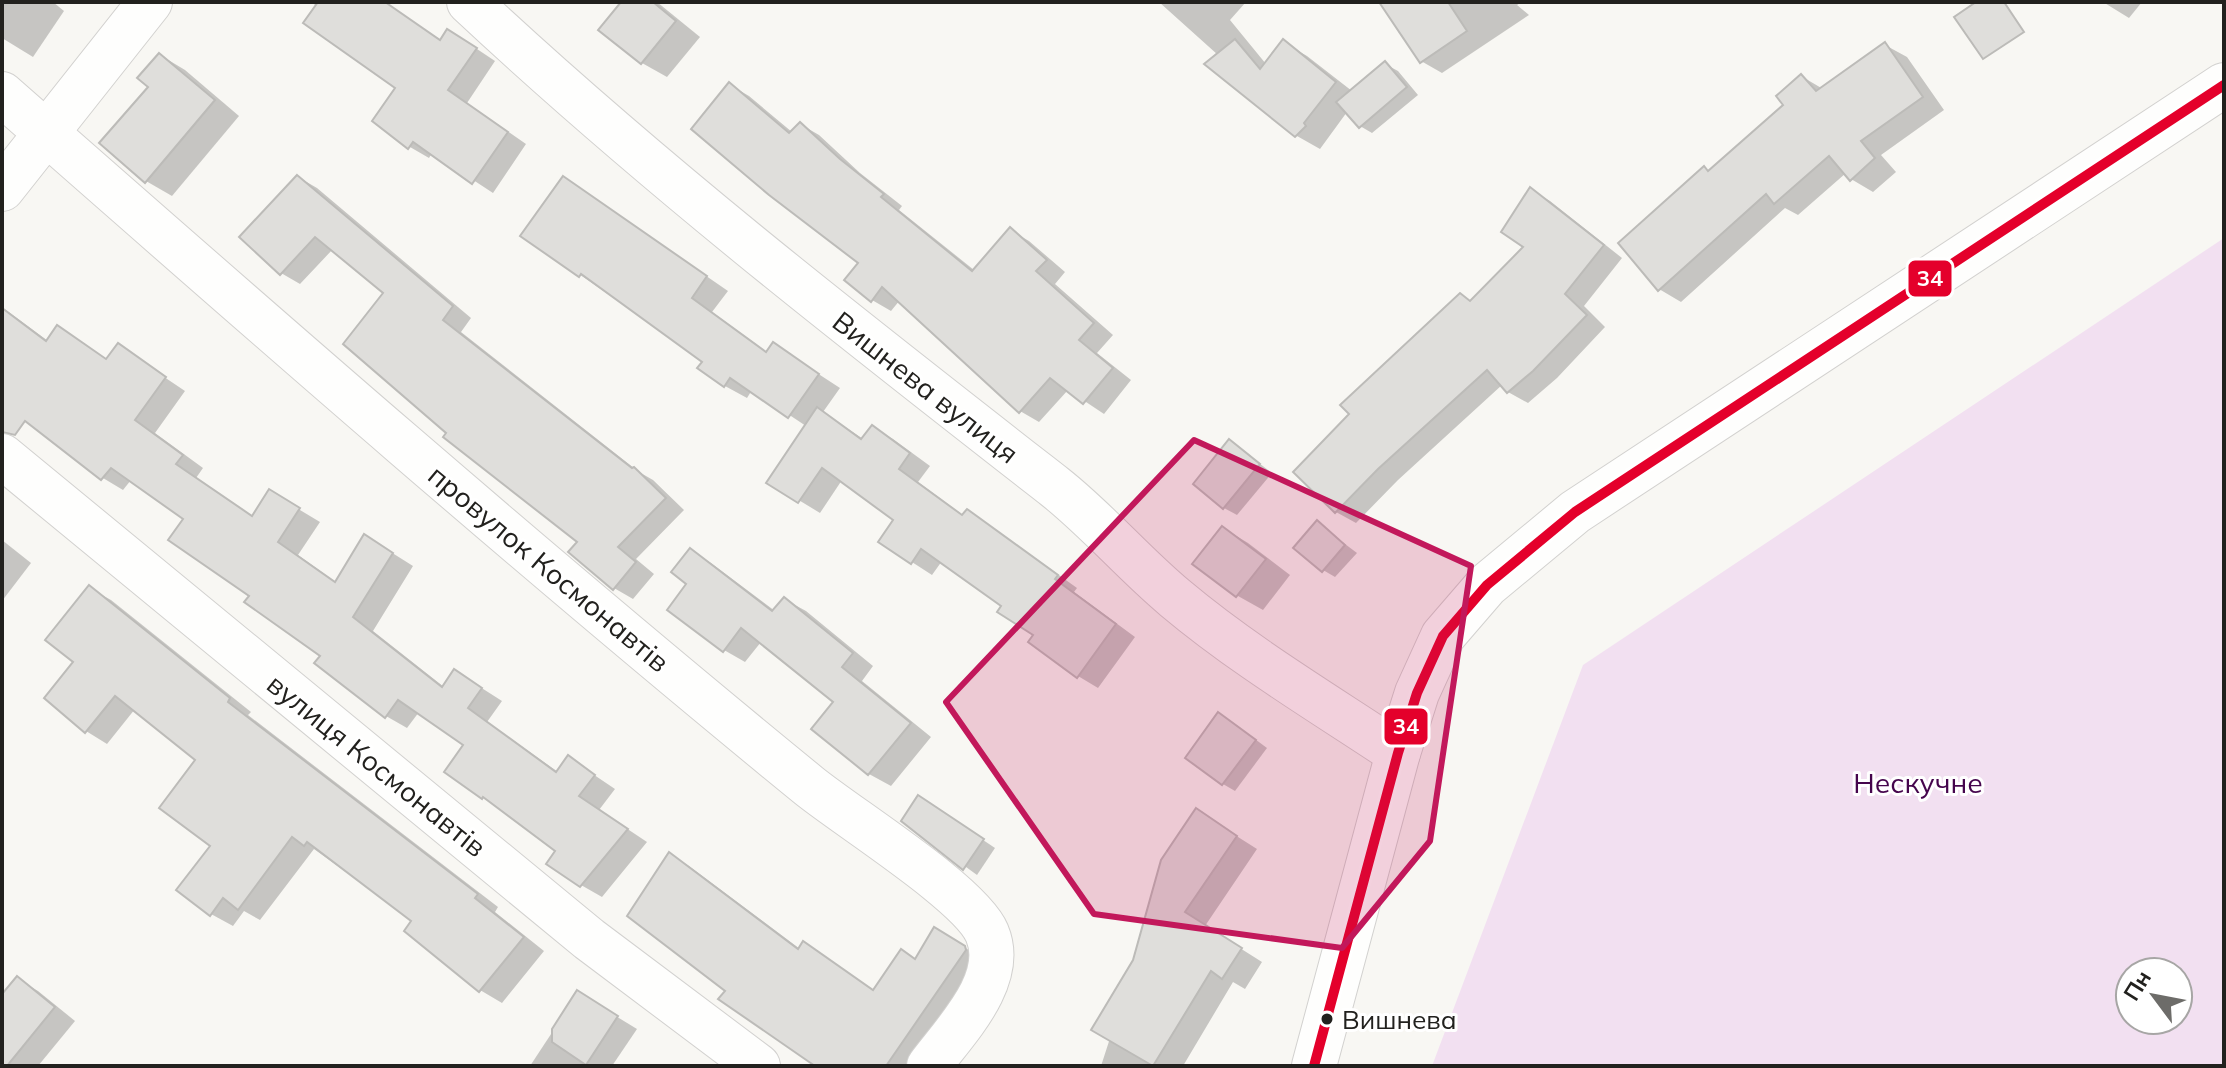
<svg xmlns="http://www.w3.org/2000/svg" width="2226" height="1068" viewBox="0 0 2226 1068" font-family="Mulish,sans-serif">
	<style>
		.green { fill: #f2e0f1; fill-rule: evenodd }
		.shadow { fill: #0003 }
		.building { fill: #dfdedb; stroke: #bcbbb8; stroke-width: 2 }
		.lines { fill: none; stroke-linecap: round; stroke-linejoin: round }
		.minor-casing { stroke: #d2d1cf; stroke-width: 46 }
		.tertiary-casing { stroke: #d2d1cf; stroke-width: 46 }
		.minor { stroke: #fefefd; stroke-width: 44 }
		.tertiary { stroke: #fefefd; stroke-width: 44 }
		.bus-1-casing { stroke: #fff; stroke-width: 16 }
		.bus-1 { stroke: #e4002b; stroke-width: 10 }
		.marked { fill: #c2185b; fill-opacity: 0.2; stroke: #c2185b; stroke-width: 6; stroke-linejoin: round }
		.bus-dot { fill: #22211e; stroke: #fff; stroke-width: 3 }
		.labels { text-anchor: middle; dominant-baseline: central; stroke-width: 6; stroke-linejoin: round; paint-order: stroke }
		.bus-label { font-size: 26px; fill: #22211e; stroke: #fff; text-anchor: start }
		.street-label { font-size: 28px; fill: #22211e; stroke: #fff }
		.park-label { font-size: 28px; fill: #45054d; stroke: #fff }
		.line-badge { stroke: #fff; stroke-width: 3 }
		.badge-label { font-size: 22px; text-anchor: middle; font-weight: bold; fill: #fff }
	</style>
	<rect width="100%" height="100%" fill="#f8f7f3"/>
	<path class="green" d="M2224 238V1066H1432L1583 665ZM2130 972H2178V1020H2130Z"/>
	<g class="shadow">
		<polygon points="2,2 53,2 64,11 33,57 2,38"/>
		<polygon points="312,2 384,2 442,41 468,43 495,61 467,103 526,144 493,193 432,153 429,158 410,147 375,121 398,87"/>
		<polygon points="624,2 657,2 700,37 667,77 642,63"/>
		<polygon points="1159,2 1246,2 1230,20 1266,64 1283,42 1307,56 1352,91 1385,64 1398,71 1418,95 1372,133 1360,126 1347,112 1320,149 1297,136 1207,64 1218,55"/>
		<polygon points="1390,2 1522,2 1517,5 1529,15 1442,73 1421,61"/>
		<polygon points="2103,2 2142,2 2129,18"/>
		<polygon points="1885,45 1907,57 1944,110 1881,155 1896,172 1873,192 1851,179 1846,173 1798,215 1785,208 1681,302 1659,289 1710,172 1786,105 1801,76 1823,89"/>
		<polygon points="160,55 185,70 239,116 172,196 146,181 151,87"/>
		<polygon points="730,85 749,96 792,132 800,124 819,135 860,173 902,206 899,210 974,270 1010,230 1029,241 1065,272 1055,284 1113,335 1097,353 1131,380 1104,414 1068,390 1039,422 1020,411 900,300 891,311 872,300 861,262"/>
		<polygon points="298,177 317,188 471,318 461,332 639,472 653,480 684,510 636,559 654,574 633,599 614,588 579,542 449,432 386,292 333,249 300,284 281,273"/>
		<polygon points="564,178 728,291 712,312 768,353 774,345 840,388 823,412 863,439 872,427 893,439 930,466 918,482 964,516 967,512 988,524 1077,588 1074,592 1135,637 1098,688 1078,676 1004,605 942,561 932,575 881,542 896,519 842,480 820,513 769,482 806,426 752,390 747,398 725,386 704,361 523,235"/>
		<polygon points="1531,190 1550,201 1622,258 1584,306 1605,327 1557,378 1528,403 1508,392 1502,385 1398,480 1356,523 1336,512 1296,472 1472,302 1526,246"/>
		<polygon points="2,307 48,341 58,327 108,360 118,346 185,391 155,433 203,468 196,478 253,517 290,504 320,522 298,555 337,583 386,549 413,566 373,631 444,687 455,671 502,701 487,722 558,772 569,758 615,789 599,810 647,842 602,897 581,885 558,851 502,809 483,798 466,745 419,712 407,728 386,716 323,655 252,595 185,519 131,480 123,490 103,478 2,401"/>
		<polygon points="1230,441 1272,473 1237,515 1224,508"/>
		<polygon points="1317,523 1357,553 1335,577 1323,570"/>
		<polygon points="1223,528 1248,543 1290,575 1263,610 1238,596 1195,563"/>
		<polygon points="2,540 31,563 2,601"/>
		<polygon points="690,551 711,563 775,611 784,599 806,611 873,666 862,681 931,737 891,786 869,774 814,728 835,702 761,642 745,662 724,650 689,584"/>
		<polygon points="89,588 111,600 251,712 248,715 498,907 495,912 544,951 502,1003 480,990 406,931 414,921 314,849 260,920 244,911 233,926 211,914 213,845 198,759 135,709 107,744 86,731 76,662"/>
		<polygon points="1232,722 1267,748 1235,791 1223,784"/>
		<polygon points="931,805 995,848 977,875 903,821"/>
		<polygon points="1197,811 1257,849 1205,926 1262,962 1245,989 1233,982 1183,1066 1101,1066 1135,961"/>
		<polygon points="669,854 689,866 800,949 823,955 875,991 916,960 955,941 984,960 913,1066 819,1066 728,990"/>
		<polygon points="17,979 38,991 75,1021 38,1066 2,1066 2,997"/>
		<polygon points="578,993 637,1029 612,1066 530,1066"/>
	</g>
	<g class="building">
		<polygon points="318,2 385,2 440,40 447,29 477,48 448,90 508,132 472,184 413,142 408,149 372,121 395,88 303,23"/>
		<polygon points="621,2 653,2 676,21 641,64 598,30"/>
		<polygon points="1379,2 1448,2 1467,31 1420,63"/>
		<polygon points="1976,2 2004,2 2024,32 1983,59 1954,17"/>
		<polygon points="1235,39 1260,69 1283,39 1336,82 1304,123 1306,126 1295,137 1204,64"/>
		<polygon points="1885,42 1923,97 1861,141 1875,158 1850,181 1829,156 1774,204 1766,194 1658,291 1618,243 1704,166 1708,171 1783,105 1776,96 1801,74 1816,91"/>
		<polygon points="159,53 215,100 145,183 99,143 148,87 137,78"/>
		<polygon points="1385,61 1407,87 1359,128 1336,102"/>
		<polygon points="729,82 789,133 800,122 840,159 884,194 881,197 972,271 1010,227 1047,260 1036,271 1094,323 1079,340 1113,368 1083,404 1050,378 1019,413 882,287 871,302 844,280 858,263 769,195 691,129"/>
		<polygon points="297,175 453,306 443,320 632,468 634,467 666,498 618,547 636,562 613,590 568,552 577,542 443,437 446,433 343,344 383,293 315,237 280,275 239,237"/>
		<polygon points="563,176 707,276 692,298 766,352 773,342 819,374 788,418 730,378 724,387 697,368 702,362 581,274 579,277 520,236"/>
		<polygon points="1530,187 1604,245 1565,294 1587,315 1533,371 1507,393 1487,370 1378,469 1335,513 1293,472 1349,414 1340,405 1460,293 1470,301 1523,247 1501,232"/>
		<polygon points="2,308 46,341 57,325 106,359 118,343 166,377 135,420 183,455 176,464 252,516 269,489 300,508 278,542 335,582 364,534 393,553 353,617 442,687 454,669 482,688 468,708 556,772 568,755 595,775 579,796 628,829 580,887 546,864 555,851 483,797 482,799 444,772 463,745 398,700 385,718 314,663 320,656 244,602 249,596 168,540 183,519 111,468 101,480 25,421 15,435 2,432"/>
		<polygon points="817,407 861,439 872,425 910,453 899,469 962,515 967,509 1058,575 1055,579 1116,624 1077,678 1028,642 1033,635 997,612 1001,606 921,549 911,564 878,542 893,520 822,468 798,503 766,483"/>
		<polygon points="1229,439 1260,464 1223,509 1193,484"/>
		<polygon points="1317,520 1345,545 1322,572 1293,548"/>
		<polygon points="1222,526 1266,559 1236,597 1192,564"/>
		<polygon points="690,548 772,611 784,597 853,653 842,667 911,723 868,775 811,729 833,702 741,628 723,652 667,610 686,584 671,572"/>
		<polygon points="89,585 230,698 228,702 478,894 475,898 524,937 479,992 404,931 411,921 307,842 304,846 292,837 238,910 223,898 210,916 176,890 210,846 159,808 195,760 115,696 85,733 44,698 73,662 45,640"/>
		<polygon points="1218,712 1256,740 1222,785 1185,758"/>
		<polygon points="918,795 984,839 963,870 901,821"/>
		<polygon points="1196,808 1237,836 1185,912 1242,948 1222,979 1211,971 1153,1066 1091,1030 1133,960 1161,860"/>
		<polygon points="669,852 798,949 803,941 873,990 901,949 915,959 934,927 965,946 966,950 886,1066 815,1066 718,999 725,991 627,916"/>
		<polygon points="17,976 55,1007 7,1066 2,1066 2,994"/>
		<polygon points="577,990 618,1016 586,1065 552,1042 552,1029"/>
	</g>
	<g class="lines">
		<g class="minor-casing">
			<g id="minor">
				<path d="M469 2C654 175 855 331 1055 487 1098 521 1133 563 1175 598 1244 656 1323 703 1398 753"/>
				<path d="M2 94C268 328 534 561 808 785 847 817 970 893 987 933 1007 980 955 1031 929 1066"/>
				<polyline points="2,189 150,2"/>
				<polyline points="2,456 589,939 758,1066"/>
			</g>
		</g>
		<g class="tertiary-casing">
			<polyline id="tertiary" points="1314,1066 1398,753 1417,693 1443,636 1487,585 1575,512 2224,85"/>
		</g>
		<use href="#minor" class="minor"/>
		<use href="#tertiary" class="tertiary"/>
		<g class="bus-1-casing">
			<polyline id="bus-1" points="1314,1066 1398,753 1417,693 1443,636 1487,585 1575,512 2224,85"/>
		</g>
		<use href="#bus-1" class="bus-1"/>
	</g>
	<path class="marked" d="M1194 440 1471 566 1430 841 1342 948 1094 914 946 702Z"/>
	<circle class="bus-dot" cx="1327" cy="1019" r="7"/>
	<g class="labels">
		<g class="bus-label">
			<text x="1342" y="1019">Вишнева</text>
		</g>
		<g class="street-label">
			<text transform="translate(926 387) rotate(38)">Вишнева вулиця</text>
			<text transform="translate(549 568) rotate(40)">провулок Космонавтів</text>
			<text transform="translate(377 765) rotate(39)">вулиця Космонавтів</text>
		</g>
		<g class="park-label">
			<text x="1918" y="782">Нескучне</text>
		</g>
	</g>
	<g class="line-badge">
		<rect x="1907" y="259" width="46" height="39" rx="8" fill="#e4002b"/>
		<rect x="1383" y="707" width="46" height="39" rx="8" fill="#e4002b"/>
	</g>
	<g class="badge-label">
		<text x="1930" y="286">34</text>
		<text x="1406" y="734">34</text>
	</g>
	<rect width="2226" height="1068" fill="none" stroke="#22211e" stroke-width="8"/>
	<g transform="translate(2154 996) rotate(302)"><circle r="38" fill="#ffffff" stroke="#a7a6a5" stroke-width="2"/>
	<path d="M0-6L14 30L0 20L-14 30Z" fill="#6d6c69"/>
	<text y="-12" font-size="22" font-weight="bold" text-anchor="middle" fill="#22211e">Пн</text>
	</g>
</svg>
